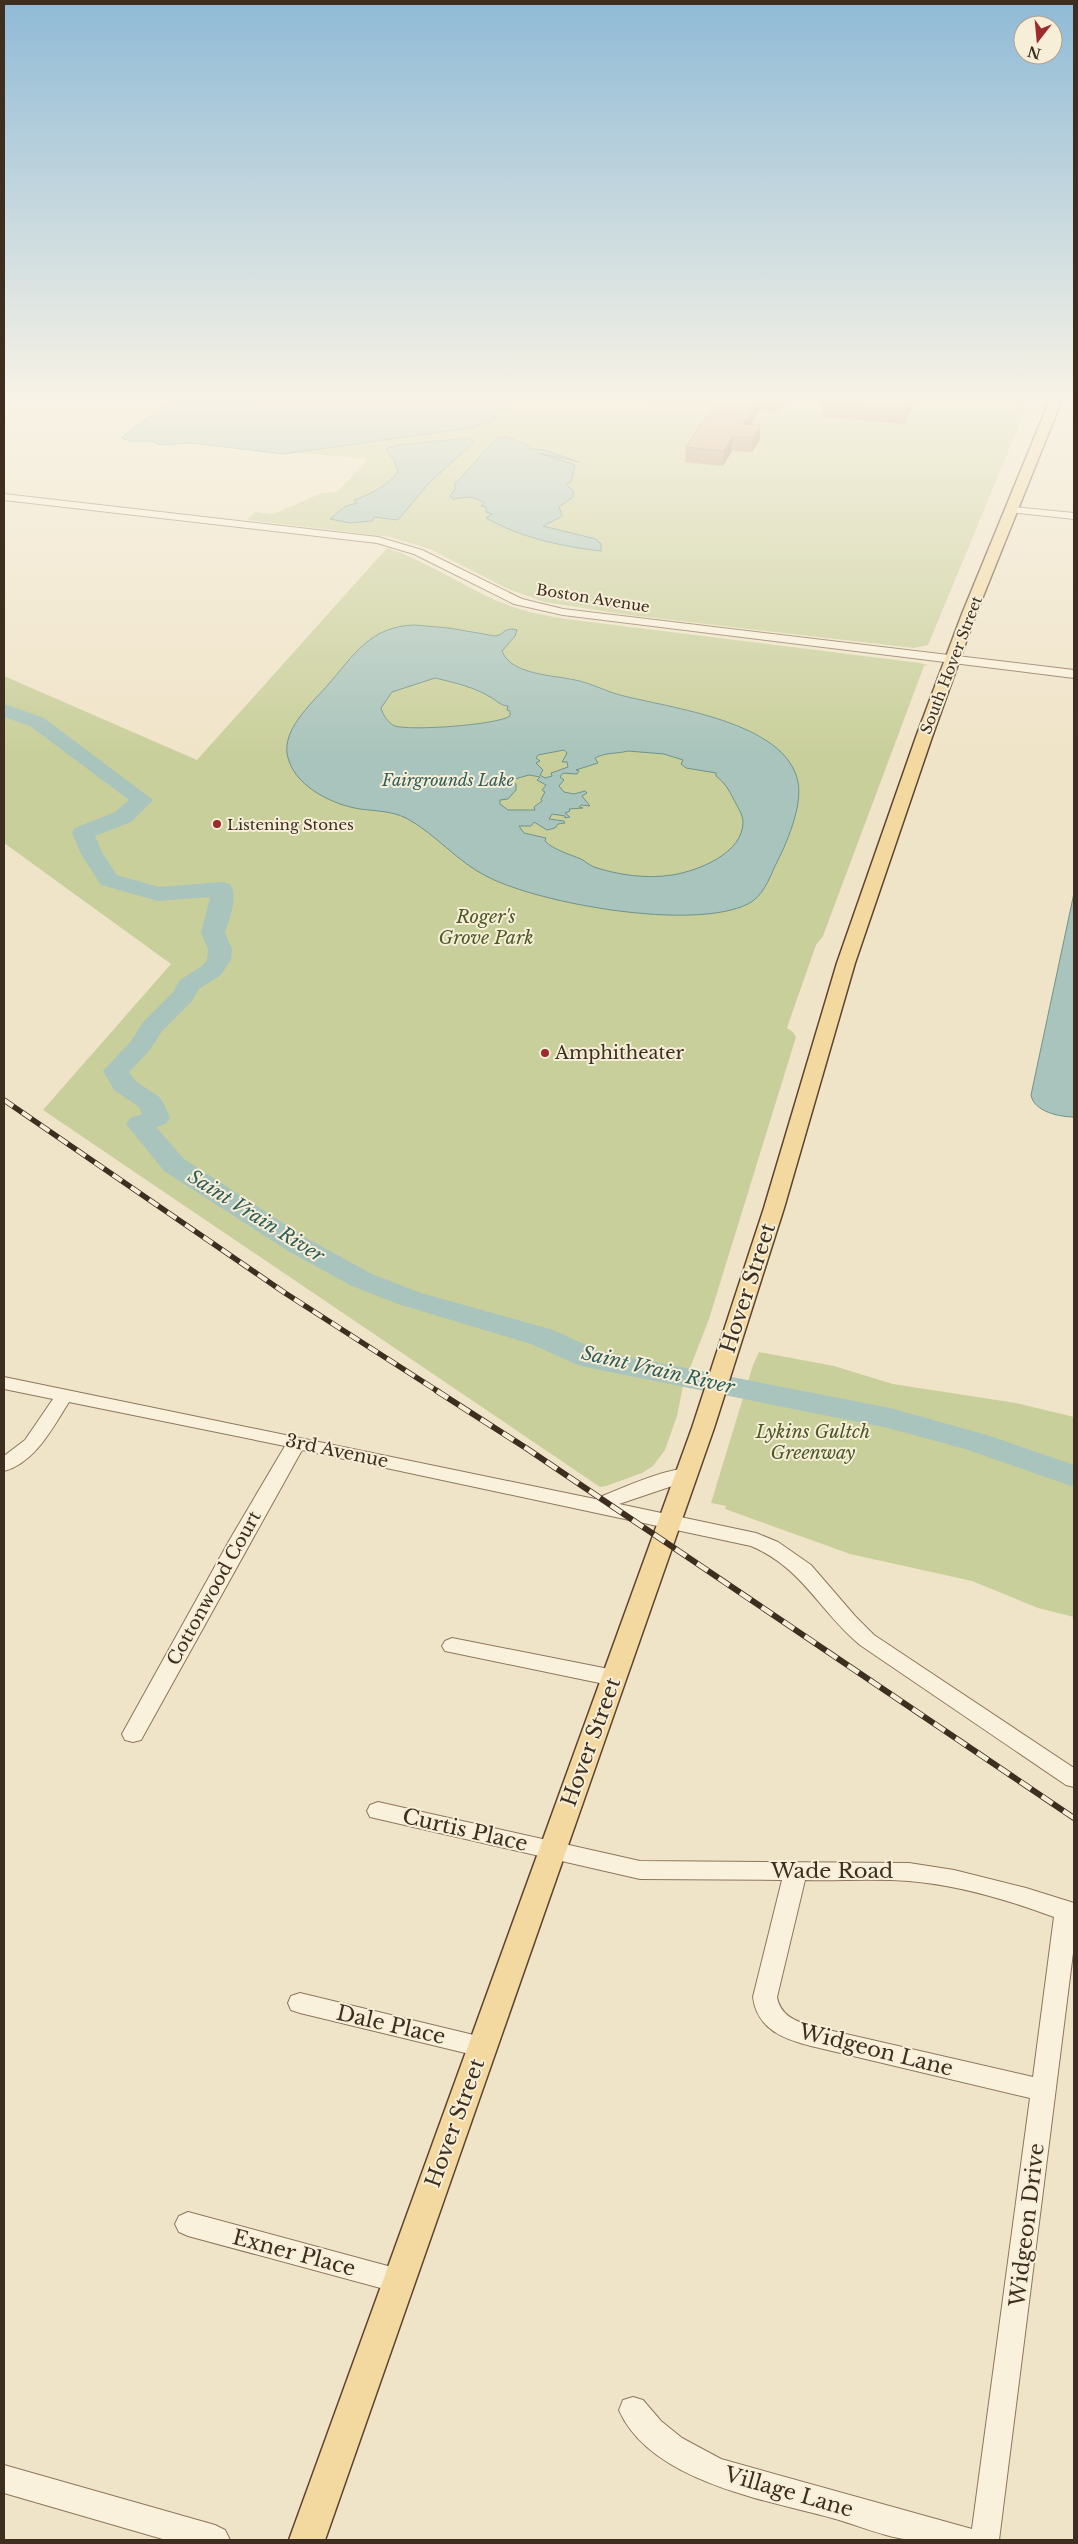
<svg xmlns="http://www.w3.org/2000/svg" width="1078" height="2544" viewBox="0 0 1078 2544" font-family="'Libre Baskerville',serif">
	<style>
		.green { fill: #c9cf9b }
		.water { fill: #a9c4bc; stroke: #6f938a; fill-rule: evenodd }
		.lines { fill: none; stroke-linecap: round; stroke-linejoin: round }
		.river { fill: #a9c4bc; fill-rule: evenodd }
		.minor-casing { stroke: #8d765c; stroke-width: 2 }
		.major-casing { stroke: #5b4430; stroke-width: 3 }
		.minor { fill: #faf1dc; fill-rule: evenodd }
		.major { fill: #f3d9a0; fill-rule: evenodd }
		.rail-far1-casing { stroke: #3d2e20; stroke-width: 5.5 }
		.rail-casing { stroke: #3d2e20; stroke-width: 6 }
		.rail-far1 { stroke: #f7eed8; stroke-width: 4; stroke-dasharray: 11; stroke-linecap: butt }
		.rail { stroke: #f7eed8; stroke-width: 4.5; stroke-dasharray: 13; stroke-linecap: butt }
		.wall { fill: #b2896c }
		.shaded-wall { fill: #916f58 }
		.building { fill: #cf9f7d; stroke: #916f58 }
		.poi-dot { fill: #9e2a2b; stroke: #f7eed8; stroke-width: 2 }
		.labels { text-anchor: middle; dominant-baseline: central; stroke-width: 4; stroke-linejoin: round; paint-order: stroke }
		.far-street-label { font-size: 15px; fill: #3d2e20; stroke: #f7eed8 }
		.far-poi-label { font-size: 15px; fill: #3d2e20; stroke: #f7eed8; text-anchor: start }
		.far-water-label { font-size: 16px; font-style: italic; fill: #2f5d5a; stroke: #f7eed8 }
		.park-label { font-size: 18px; font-style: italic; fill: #4d5a26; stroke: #f7eed8 }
		.poi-label { font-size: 18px; fill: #3d2e20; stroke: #f7eed8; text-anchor: start }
		.street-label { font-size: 18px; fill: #3d2e20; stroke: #f7eed8 }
		.water-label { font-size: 19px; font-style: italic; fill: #2f5d5a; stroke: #f7eed8 }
		.near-street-label { font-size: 21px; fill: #3d2e20; stroke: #f7eed8 }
	</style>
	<rect width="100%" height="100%" fill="#f0e4c8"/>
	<g class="green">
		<polygon points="172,397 1031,397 928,645 914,648 629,615 544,602 506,588 430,549 390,537 247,520 255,512 273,514 322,493 337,492 368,459 123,437"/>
		<path d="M387 548C426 561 458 583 495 600 520 611 547 616 574 620L920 663 928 665 924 666 823 936 816 945 790 1019 787 1028 793 1032 796 1037 709 1319 683 1386 677 1416 665 1450 653 1466 642 1473 606 1486 600 1487 43 1110 171 964 4 843V676L197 760Z"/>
		<polygon points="759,1352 834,1366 893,1384 1016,1403 1074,1417 1074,1617 1038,1608 972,1581 850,1554 725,1509 726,1506 711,1503 753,1365"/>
	</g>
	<g class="water">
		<polygon points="176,397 451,397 508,404 490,422 469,428 283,454 192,443 159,445 152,441 130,441 121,438"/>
		<path d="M498 437H507L530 446V449L544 450 579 462 539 453 575 465 571 482 566 484 573 491V497L559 507 562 515 559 518 543 526 596 539 601 544V551C563 547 519 537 486 518L492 514 486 512V507L481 506 485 503C469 495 472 497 453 499L450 496 456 488 454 485Z"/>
		<path d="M468 438 474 442 429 483 398 520 374 517 372 521 350 523 330 519 346 506 357 503 354 500C369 495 389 485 398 472L394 460 386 449 399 445Z"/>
		<path d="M415 625 449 628 495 636C504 635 505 626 517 630L515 636 502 651C511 675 553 675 575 680 591 683 605 691 620 695 669 708 786 721 798 782 803 806 786 845 775 866 769 880 762 897 748 904 693 931 541 904 488 877 457 862 436 834 406 818 392 811 375 811 360 809 334 805 298 788 289 761 278 733 310 705 327 686 354 655 370 626 415 625ZM435 678C456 683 474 687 492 698 498 702 502 706 508 706L507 710 510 711V716C497 725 411 731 395 726 388 723 383 715 381 708L392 692ZM564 750 567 753 562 762H567L568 767 551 773 552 776 545 778 540 775 543 770 536 763 540 761 536 758 538 755ZM628 751 664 754 683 760 681 764 686 768 716 773V776C725 783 729 790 734 800 737 806 742 813 743 821 744 853 698 871 672 875 647 879 618 875 594 867 589 865 585 861 581 859 569 854 554 850 545 841L546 838 524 833 519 826H531L534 822 547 830 555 828 558 824 565 823 564 821 549 819 552 814 565 816V818L570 817 565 813 570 811 569 809 583 808 579 807 581 805 590 806 582 796 587 793 585 791 574 794 564 792 559 786 564 780 560 777 563 773 577 774 579 771 576 770 598 763 595 758C606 752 617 754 628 751ZM529 775 540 777 537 780 546 785 542 790 545 792 541 799 542 801 534 807 535 810H508L500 804V800L508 799 516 790V784L508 781Z"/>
		<path d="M1074 893V1117C1060 1117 1034 1112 1031 1095Z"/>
	</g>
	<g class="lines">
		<path class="river" d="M4 704 44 718 153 800 131 822 95 836 103 854 117 875 159 887 222 882 230 884C239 897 229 919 225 933L232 949 231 960 221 975 199 989 192 1001 162 1031 150 1050 129 1072C136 1084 147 1088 158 1096 164 1101 167 1111 170 1118L166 1124 156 1127 184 1159 308 1239 372 1274 418 1292 553 1330 599 1351 890 1408 987 1435 1074 1465V1487L965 1449 888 1428 580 1366 531 1344 398 1304 352 1286 288 1251 164 1171 126 1124 130 1118 142 1114 139 1107 114 1090 103 1071 131 1041 143 1022 173 992 180 980 203 965 207 960 208 949 201 933 210 897 158 901 101 885 81 854 72 833 75 828 115 812 129 800 30 726 4 717Z"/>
		<g class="minor-casing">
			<g id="minor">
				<polygon points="4,494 378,537 422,550 522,599 563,609 1074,670 1074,678 563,615 514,604 414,554 377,543 4,500"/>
				<polygon points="1013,507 1074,513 1074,519 1009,512 1009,508"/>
				<path d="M4 1377 595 1499C615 1491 674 1464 693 1469L696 1474 693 1479 619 1504 756 1533 778 1542 811 1565 855 1616 874 1635 1074 1768V1787L1066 1785 860 1645C818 1610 804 1569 751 1546L302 1450 141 1740 133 1742 125 1740 122 1734 229 1541 285 1446 69 1402C53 1427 35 1463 4 1471V1456L25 1440 53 1399 4 1389Z"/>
				<polygon points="452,1638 614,1670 622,1673 625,1678 622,1683 614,1686 445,1651 442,1646 445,1641"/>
				<path d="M378 1802 640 1861 909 1863 954 1870 1026 1888 1074 1903V1945L999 2540C971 2540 941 2543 912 2540 887 2538 857 2525 832 2518 765 2500 650 2481 619 2410L623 2400 633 2397 643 2400 661 2421 682 2438 721 2459 972 2529 1030 2098 811 2046C783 2039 757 2029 753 1997L782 1880 640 1879 370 1817 367 1811 370 1805ZM805 1880C839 1881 875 1878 909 1881 958 1885 1008 1900 1054 1917L1033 2077 811 2026C795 2021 780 2015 777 1997Z"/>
				<polygon points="300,1993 482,2037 491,2040 494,2047 491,2054 482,2057 300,2013 291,2010 288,2003 291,1996"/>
				<polygon points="188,2212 399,2269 408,2272 412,2281 408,2290 399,2293 188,2236 179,2232 175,2224 179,2216"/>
				<polygon points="4,2465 215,2525 225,2530 230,2540 166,2540 4,2493"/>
			</g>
		</g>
		<g class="major-casing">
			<polygon id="major" points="1051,397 1063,397 976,614 932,737 855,963 784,1208 714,1428 325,2540 289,2540 692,1428 764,1208 837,963 916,737 962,614"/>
		</g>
		<use href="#minor" class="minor"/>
		<use href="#major" class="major"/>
		<g class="rail-far1-casing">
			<polyline id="rail-far1" points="4,1100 285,1293 439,1392"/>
		</g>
		<g class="rail-casing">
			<polyline id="rail" points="437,1391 526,1448 1074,1818"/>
		</g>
		<use href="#rail-far1" class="rail-far1"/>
		<use href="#rail" class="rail"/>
	</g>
	<g class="wall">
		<polygon points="91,397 134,397 129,401"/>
		<polygon points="648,397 788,397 778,413 759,411 751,424 760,440 752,452 732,451 723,466 685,462 686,447 712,407 648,401"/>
		<polygon points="824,397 917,397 904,424 821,417 822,400"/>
	</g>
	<g class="shaded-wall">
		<polygon points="129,397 134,397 129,401"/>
		<polygon points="760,397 759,411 743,437 743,424"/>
		<polygon points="780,397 788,397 778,413 779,398"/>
		<polygon points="911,397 917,397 904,424 906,407"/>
		<polygon points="760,425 760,440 752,452 753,438"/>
		<polygon points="733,436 732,451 723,466 724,451"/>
	</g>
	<g class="building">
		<polygon points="719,397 760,397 743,424 760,425 753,438 733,436 724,451 686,447"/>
		<polygon points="762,397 780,397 779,398"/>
		<polygon points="824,397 911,397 906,407 822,400"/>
	</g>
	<linearGradient id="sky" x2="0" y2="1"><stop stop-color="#8fbad6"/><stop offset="0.53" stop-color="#f8f3e6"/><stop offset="1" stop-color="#f8f3e6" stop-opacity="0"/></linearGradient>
	<rect width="1078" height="753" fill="url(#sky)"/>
	<g class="poi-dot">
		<circle cx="217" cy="824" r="5"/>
		<circle cx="545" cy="1053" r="5"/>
	</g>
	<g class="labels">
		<g class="far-street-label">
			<text transform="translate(593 598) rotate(9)">Boston Avenue</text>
			<text transform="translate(951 665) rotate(-69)">South Hover Street</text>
		</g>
		<g class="far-poi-label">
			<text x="227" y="824">Listening Stones</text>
		</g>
		<g class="far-water-label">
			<text x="448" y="780">Fairgrounds Lake</text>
		</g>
		<g class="park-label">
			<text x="486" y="917">Roger's<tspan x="486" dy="21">Grove Park</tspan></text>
			<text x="813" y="1432">Lykins Gultch<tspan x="813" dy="21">Greenway</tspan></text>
		</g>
		<g class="poi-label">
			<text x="555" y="1053">Amphitheater</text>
		</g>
		<g class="street-label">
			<text transform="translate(337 1451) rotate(12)">3rd Avenue</text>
			<text transform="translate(214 1588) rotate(-61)">Cottonwood Court</text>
		</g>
		<g class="water-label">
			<text transform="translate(256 1216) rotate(32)">Saint Vrain River</text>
			<text transform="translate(658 1370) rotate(13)">Saint Vrain River</text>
		</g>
		<g class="near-street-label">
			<text transform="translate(748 1288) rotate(-72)">Hover Street</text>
			<text transform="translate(591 1742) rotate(-70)">Hover Street</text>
			<text transform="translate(465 1830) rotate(13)">Curtis Place</text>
			<text x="832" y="1871">Wade Road</text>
			<text transform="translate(391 2025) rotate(13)">Dale Place</text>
			<text transform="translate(876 2050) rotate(14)">Widgeon Lane</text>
			<text transform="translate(455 2123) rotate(-70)">Hover Street</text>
			<text transform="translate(1027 2225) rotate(-83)">Widgeon Drive</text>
			<text transform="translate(294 2253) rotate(15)">Exner Place</text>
			<text transform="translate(789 2492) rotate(16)">Village Lane</text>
		</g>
	</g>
	<rect width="1078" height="2544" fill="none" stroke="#3d2e20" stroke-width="10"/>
	<g transform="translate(1038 40) rotate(196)"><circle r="24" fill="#f7eed8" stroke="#ada18e"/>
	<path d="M0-4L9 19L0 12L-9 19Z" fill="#9e2a2b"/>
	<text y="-8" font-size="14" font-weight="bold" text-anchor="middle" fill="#3d2e20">N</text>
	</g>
</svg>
